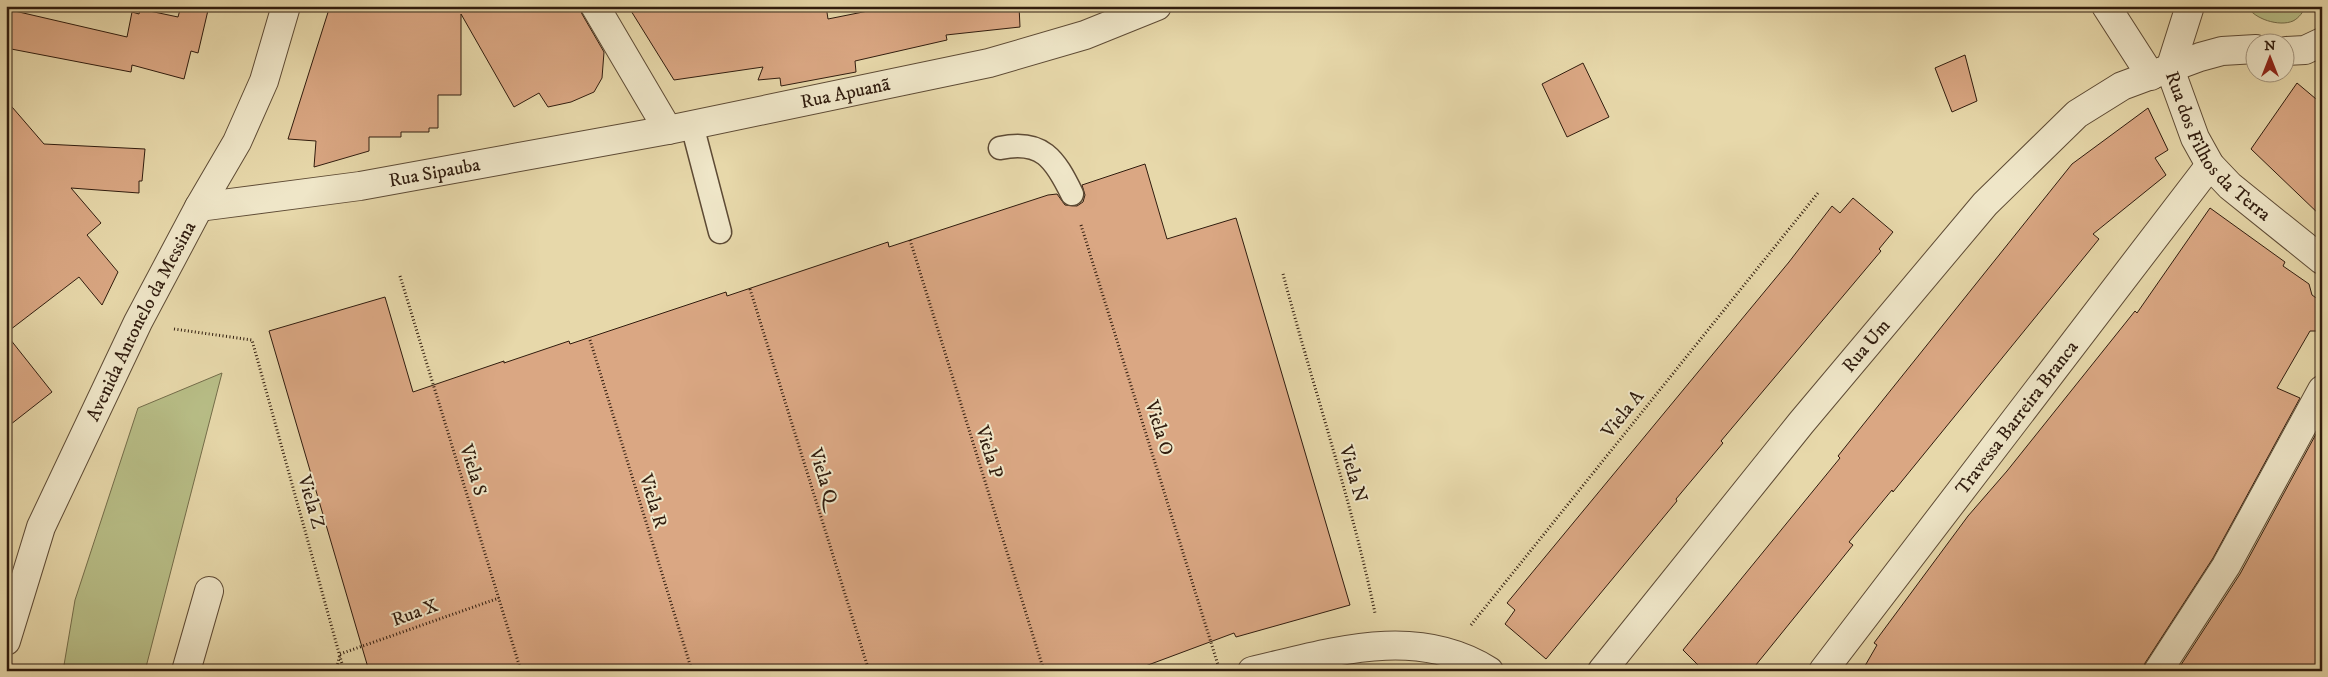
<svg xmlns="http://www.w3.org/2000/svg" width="2328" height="677" viewBox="0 0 2328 677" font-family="'IM FELL DW Pica',serif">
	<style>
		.green { fill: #b8be87; stroke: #746d4a }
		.building { fill: #daa783; stroke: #301c0e }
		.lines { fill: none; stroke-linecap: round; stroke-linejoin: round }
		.service-casing { stroke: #5e4b35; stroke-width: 25 }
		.minor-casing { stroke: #5e4b35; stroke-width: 30 }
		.tertiary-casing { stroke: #5e4b35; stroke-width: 30 }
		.path { stroke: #301c0e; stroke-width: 3; stroke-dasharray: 1 2.5; stroke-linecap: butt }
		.service { stroke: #efe6c8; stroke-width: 22 }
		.minor { stroke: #efe6c8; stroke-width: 28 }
		.tertiary { stroke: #efe6c8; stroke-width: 28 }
		.labels { text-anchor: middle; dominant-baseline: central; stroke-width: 4; stroke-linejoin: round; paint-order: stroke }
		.street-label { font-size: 19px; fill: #301c0e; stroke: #efe6c8 }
	</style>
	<rect width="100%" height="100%" fill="#e7d8aa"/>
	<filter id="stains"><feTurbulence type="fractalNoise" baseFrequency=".004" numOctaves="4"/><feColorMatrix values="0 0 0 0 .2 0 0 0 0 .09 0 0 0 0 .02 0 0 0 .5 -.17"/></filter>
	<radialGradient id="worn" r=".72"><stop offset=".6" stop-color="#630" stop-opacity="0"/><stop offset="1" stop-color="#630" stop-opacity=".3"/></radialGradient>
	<g class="green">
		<path d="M2247 6H2306C2303 12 2299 18 2293 21 2279 27 2254 19 2247 6Z"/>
		<polygon points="222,373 145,671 63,671 75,600 138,408"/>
	</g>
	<g class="building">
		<polygon points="181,6 209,6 198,53 191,51 184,79 132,65 131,72 6,48 6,9 127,37 132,12 139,14 140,9 178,17"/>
		<polygon points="330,6 579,6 582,14 604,52 602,78 594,92 571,102 548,107 539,93 514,107 461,14 461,95 438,95 438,128 429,128 429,132 401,132 401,137 369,137 369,151 314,167 316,141 288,139"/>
		<polygon points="628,6 826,6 828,19 893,6 1019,6 1020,27 946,35 947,40 855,61 856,72 781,86 780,78 758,80 763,67 674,80"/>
		<polygon points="1965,55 1977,101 1952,112 1935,68"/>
		<polygon points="1583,63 1609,117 1567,137 1542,84"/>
		<polygon points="2297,83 2322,104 2322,217 2251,149"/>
		<polygon points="6,100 44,144 145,149 142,181 139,181 139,193 71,188 101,223 87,235 118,272 102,305 79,277 6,333"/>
		<polygon points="2148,108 2168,150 2155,158 2166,175 2093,234 2099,239 1893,492 1892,490 1849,542 1853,545 1751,671 1704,671 1683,650 1840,458 1838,456 2072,164"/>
		<polygon points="1145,164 1167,239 1236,218 1350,605 1236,637 1234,633 1132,671 369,671 269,331 385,297 413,392 504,361 504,363 569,341 570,344 726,292 727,296 888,242 889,247 1048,195 1057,194 1065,205 1077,206 1083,202 1085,195 1082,185"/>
		<polygon points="1853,198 1893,232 1879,249 1881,251 1721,441 1723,443 1676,499 1677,501 1546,659 1505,624 1515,610 1507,603 1789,262 1832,206 1840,213"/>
		<polygon points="2210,208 2285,262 2283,266 2309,284 2312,295 2322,302 2322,331 2310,331 2277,388 2300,398 2213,558 2145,663 2142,671 1862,671 1877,645 1874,643 1968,516 2007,471 2135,311 2137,313"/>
		<polygon points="6,334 52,392 6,428"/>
		<polygon points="2322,423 2322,671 2177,671 2240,574"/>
	</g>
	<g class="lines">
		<g class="service-casing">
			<g id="service">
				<polyline points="692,125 720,232"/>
				<path d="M1000 148C1042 139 1055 159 1072 194"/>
			</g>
		</g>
		<g class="minor-casing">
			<g id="minor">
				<path id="s1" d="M595 6 668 130 989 63 1085 35 1157 6"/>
				<polyline points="2106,6 2151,76"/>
				<path id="s2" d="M2190 6 2170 69 2195 138 2210 165 2230 186 2322 260"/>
				<polyline points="2286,51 2305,50 2322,42"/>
				<path id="s3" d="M199 207 360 186 668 130"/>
				<polyline points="186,671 209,591"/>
				<path d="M1252 671C1330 653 1415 624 1489 671"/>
				<path id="s4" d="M1602 671 1801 423 1985 204 2077 114 2122 86 2200 57 2222 51 2256 49"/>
				<path id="s5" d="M1823 671 2210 165"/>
				<polyline points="2158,671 2226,566 2322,390"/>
			</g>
		</g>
		<g class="tertiary-casing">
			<g id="tertiary">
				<path id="s6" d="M6 641 41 527 138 322 199 207 237 142 264 81 286 6"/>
			</g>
		</g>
		<g class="path">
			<polyline points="1081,225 1218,665"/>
			<polyline points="910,240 1044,671"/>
			<path d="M1283 274C1313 387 1351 499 1375 613"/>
			<polyline points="400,276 521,671"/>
			<polyline points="750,289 869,671"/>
			<polyline points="174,329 252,340 344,671"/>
			<polyline points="590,340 692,671"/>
			<polyline points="1471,625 1818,193"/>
			<polyline points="336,671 340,654 499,598"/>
		</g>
		<use href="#service" class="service"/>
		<use href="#minor" class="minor"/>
		<use href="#tertiary" class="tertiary"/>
	</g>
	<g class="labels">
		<g class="street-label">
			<text stroke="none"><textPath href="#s1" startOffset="325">Rua Apuanã</textPath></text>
			<text stroke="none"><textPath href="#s2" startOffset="159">Rua dos Filhos da Terra</textPath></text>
			<text stroke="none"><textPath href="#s3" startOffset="238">Rua Sipauba</textPath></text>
			<text stroke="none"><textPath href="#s6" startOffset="348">Avenida Antonelo da Messina</textPath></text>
			<text stroke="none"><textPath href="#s4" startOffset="419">Rua Um</textPath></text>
			<text transform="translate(1623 414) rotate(-51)">Viela A</text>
			<text stroke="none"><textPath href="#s5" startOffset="319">Travessa Barreira Branca</textPath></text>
			<text transform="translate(1159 428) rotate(73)">Viela O</text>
			<text transform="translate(989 452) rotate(73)">Viela P</text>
			<text transform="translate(473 470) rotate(73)">Viela S</text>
			<text transform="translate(1353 474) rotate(74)">Viela N</text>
			<text transform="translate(823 476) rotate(73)">Viela Q</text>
			<text transform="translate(653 501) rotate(73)">Viela R</text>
			<text transform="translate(311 502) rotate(74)">Viela Z</text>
			<text transform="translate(415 613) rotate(-20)">Rua X</text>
		</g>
	</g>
	<rect width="2328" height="677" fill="none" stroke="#e7d8aa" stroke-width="25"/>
	<rect x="8" y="8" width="2313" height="662" fill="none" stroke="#301c0e" stroke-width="2.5"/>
	<rect x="12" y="12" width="2303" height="652" fill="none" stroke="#301c0e"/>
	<g transform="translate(2270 58)"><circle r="24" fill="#efe6c8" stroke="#a3957e"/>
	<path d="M0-4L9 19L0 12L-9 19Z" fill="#8f2418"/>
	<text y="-8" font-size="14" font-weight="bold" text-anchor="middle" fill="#301c0e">N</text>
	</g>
	<rect width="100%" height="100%" filter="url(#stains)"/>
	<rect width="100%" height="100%" fill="url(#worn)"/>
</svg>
